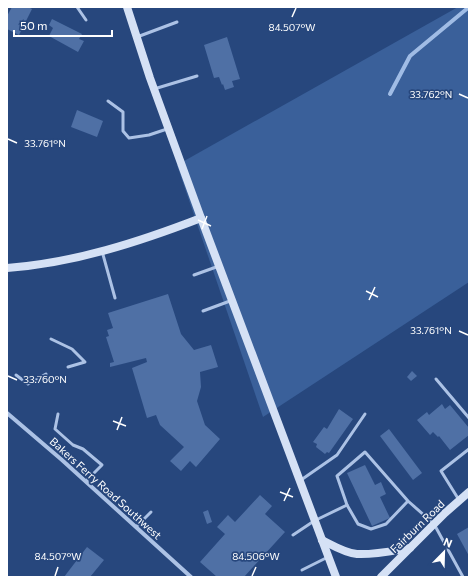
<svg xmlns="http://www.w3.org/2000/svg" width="476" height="584" viewBox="0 0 476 584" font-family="Commissioner,sans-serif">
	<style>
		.green { fill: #3a609a }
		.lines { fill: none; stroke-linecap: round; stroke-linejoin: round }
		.stream { stroke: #a0bce5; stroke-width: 4 }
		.building { fill: #4f70a5 }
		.lane { stroke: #acc2e5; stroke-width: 3 }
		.street { stroke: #acc2e5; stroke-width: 4 }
		.secondary { stroke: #d5e1f5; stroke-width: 8 }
		.ticks { fill: none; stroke: #fff; stroke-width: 1.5 }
		.labels { text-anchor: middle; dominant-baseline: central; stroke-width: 3.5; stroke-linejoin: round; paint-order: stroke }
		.street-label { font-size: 11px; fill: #fff; stroke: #27477d }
		.ticks-label { font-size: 10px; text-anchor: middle; fill: #fff; stroke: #27477d; stroke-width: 3.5; stroke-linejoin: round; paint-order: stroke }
	</style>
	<rect width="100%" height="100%" fill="#27477d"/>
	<polygon class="green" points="458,7 469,7 469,282 263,417 177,165"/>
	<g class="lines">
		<polyline class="stream" points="390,94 410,56 469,7"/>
	</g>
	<g class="building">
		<polygon points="12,7 28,7 32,9 19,35 7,29 7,16"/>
		<polygon points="52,19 82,34 79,39 84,41 78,52 49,36 53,28 49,25"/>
		<polygon points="227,37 240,79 232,81 234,87 225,90 223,84 222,85 219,77 214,78 204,45"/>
		<polygon points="77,110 103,121 97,137 71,127"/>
		<polygon points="168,294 181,334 194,350 211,345 218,367 200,372 201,387 197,401 205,425 220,439 196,467 190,461 181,471 170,461 184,447 160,425 156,415 147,418 132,368 147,362 146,358 110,367 110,363 114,362 106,337 109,336 107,330 113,328 108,313"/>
		<polygon points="412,371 417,376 411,381 407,377"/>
		<polygon points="442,404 445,409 450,405 469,428 469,435 450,450 439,436 438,437 433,432 430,435 417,420 427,412 429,415"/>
		<polygon points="339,409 353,419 329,453 327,452 325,454 316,447 317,444 313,442 324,427 327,429"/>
		<polygon points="389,429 422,473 413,480 380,436"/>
		<polygon points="365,465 375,485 381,482 386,494 380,497 390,518 372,526 347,473"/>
		<polygon points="260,495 272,506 265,514 285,532 244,577 217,577 200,562 225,534 217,527 228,515 235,522"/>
		<polygon points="208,510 212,522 207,524 203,512"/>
		<polygon points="469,527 469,556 457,534"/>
		<polygon points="87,547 104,560 90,577 64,577"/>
	</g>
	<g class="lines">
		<g class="lane">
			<polyline points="77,7 86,20"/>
			<polyline points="137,37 177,22"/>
			<polyline points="154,89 197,76"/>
			<polyline points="108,101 123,112 123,131 129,138 149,135 167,129"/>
			<polyline points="102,251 115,298"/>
			<polyline points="194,275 219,266"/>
			<polyline points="203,311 230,301"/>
			<polyline points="51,339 72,349 85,362 68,367"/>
			<polyline points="16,375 28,384 46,374"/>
			<polyline points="436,379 469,418"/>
			<polyline points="58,414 55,429 73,445 83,449 102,465 86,481"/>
			<polyline points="301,480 337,455 365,414"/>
			<polyline points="459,500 441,471 469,449"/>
			<polyline points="408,501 386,524 371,529 358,524 347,505 337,476 365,452 408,501 434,524 463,577"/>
			<polyline points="136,527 151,512"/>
			<polyline points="293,535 314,521 347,505"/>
			<polyline points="302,570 328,557"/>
		</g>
		<polyline class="street" points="7,413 62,460 191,577"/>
		<g class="secondary">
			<polyline points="127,7 150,78 201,218 336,577"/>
			<path d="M7 268C74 263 139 242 201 218"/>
			<path d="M322 540C332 545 345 553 357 554 374 555 392 551 410 548"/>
			<polyline points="381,577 445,513 469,492"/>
		</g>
	</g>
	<path class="ticks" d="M292 17 296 8M459 94 468 98M8 139 17 143M198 220 211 226M202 229 207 216M366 291 378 297M369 300 375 287M459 331 468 335M8 376 17 380M113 421 126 426M117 430 122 417M280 492 293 497M284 501 290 488M55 576 58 567M252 576 256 567"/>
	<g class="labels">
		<g class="street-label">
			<text transform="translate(106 488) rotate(42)">Bakers Ferry Road Southwest</text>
			<text transform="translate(417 526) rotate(-44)">Fairburn Road</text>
		</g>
	</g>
	<g class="ticks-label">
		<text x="292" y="31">84.507°W</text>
		<text x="431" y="98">33.762°N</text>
		<text x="45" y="147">33.761°N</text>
		<text x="431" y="334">33.761°N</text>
		<text x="45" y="383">33.760°N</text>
		<text x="58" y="560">84.507°W</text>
		<text x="256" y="560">84.506°W</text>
	</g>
	<rect width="476" height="584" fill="none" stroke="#ffffff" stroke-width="16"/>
	<g transform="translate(444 552) rotate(23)" stroke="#27477d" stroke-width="3" paint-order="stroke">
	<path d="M0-3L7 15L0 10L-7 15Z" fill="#ffffff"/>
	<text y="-6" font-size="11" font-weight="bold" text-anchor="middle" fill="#ffffff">N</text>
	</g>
	<path d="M14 30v6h98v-6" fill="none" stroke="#ffffff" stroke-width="2"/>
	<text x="20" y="30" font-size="12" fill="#ffffff" stroke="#27477d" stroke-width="3" paint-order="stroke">50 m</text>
</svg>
